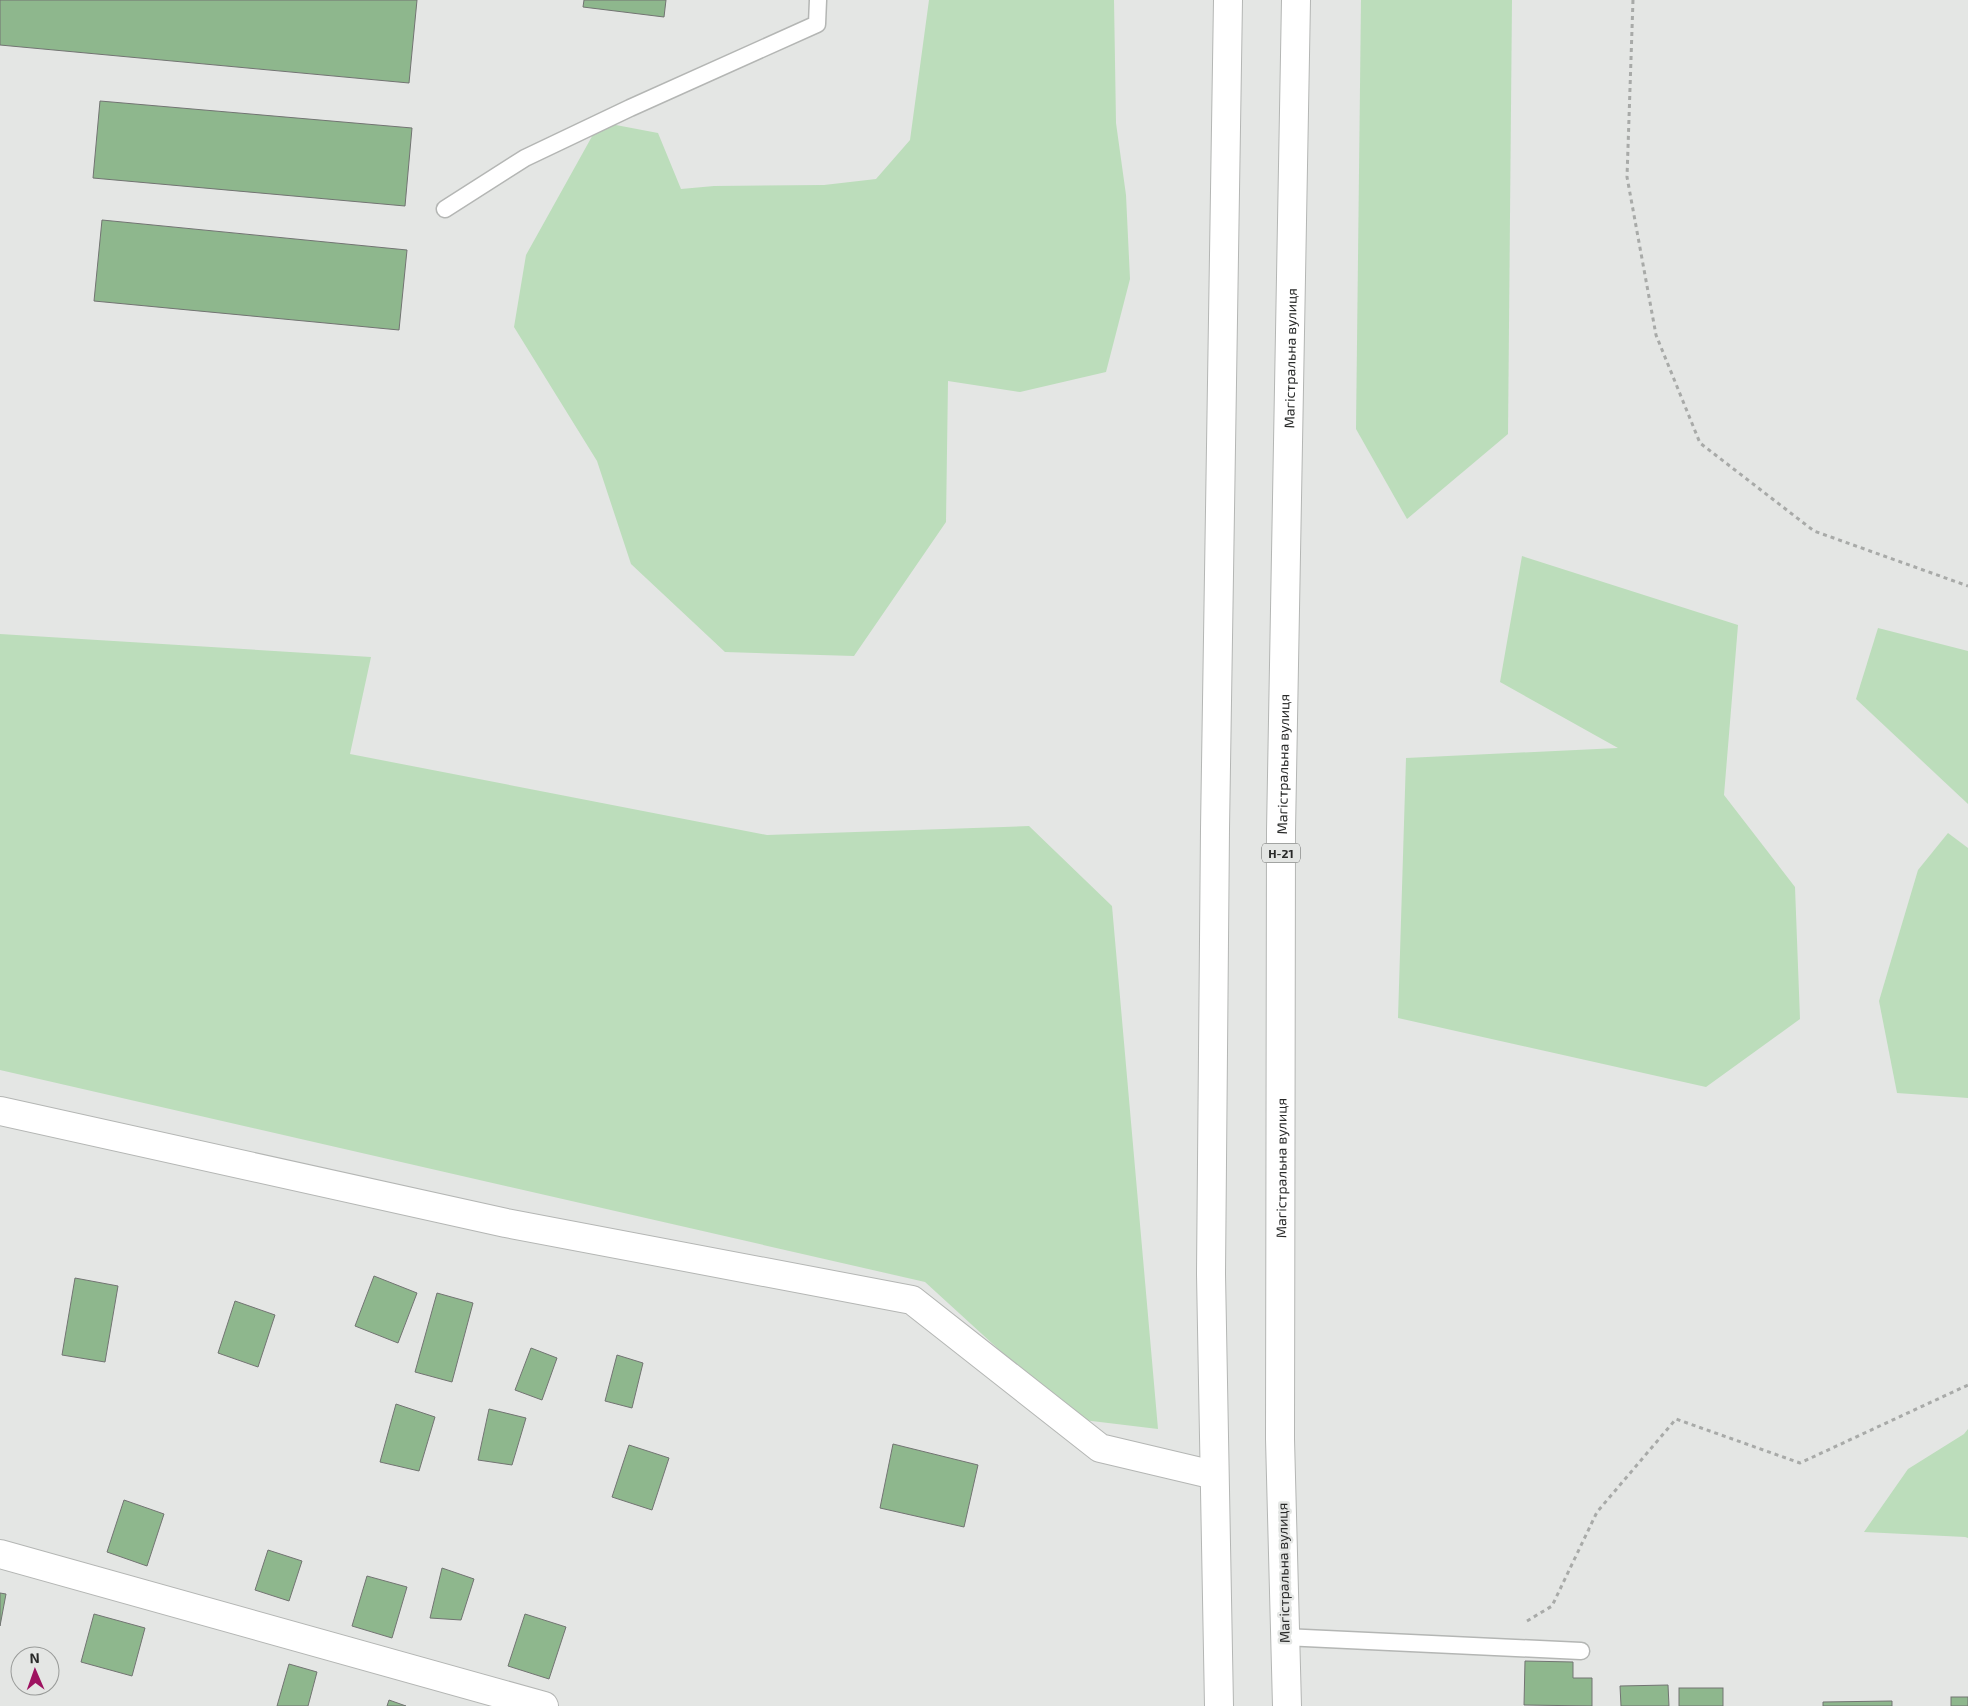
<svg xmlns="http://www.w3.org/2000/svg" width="1968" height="1706" viewBox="0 0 1968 1706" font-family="'Exo 2',sans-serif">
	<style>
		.green { fill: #bcddbb }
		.building { fill: #8eb78d; stroke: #727472 }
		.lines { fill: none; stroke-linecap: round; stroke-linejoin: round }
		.service-casing { stroke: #b4b6b4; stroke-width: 19 }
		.minor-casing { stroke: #b4b6b4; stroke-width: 30 }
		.primary-casing { stroke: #b4b6b4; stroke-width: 30 }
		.path { stroke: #a8aaa8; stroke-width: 3; stroke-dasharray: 4 4; stroke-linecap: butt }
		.service { stroke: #fff; stroke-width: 16 }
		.minor { stroke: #fff; stroke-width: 28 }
		.primary { stroke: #fff; stroke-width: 28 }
		.labels { text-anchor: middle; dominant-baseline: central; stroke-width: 5; stroke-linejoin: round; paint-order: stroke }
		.shield { fill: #e4e6e4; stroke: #616261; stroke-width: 1 }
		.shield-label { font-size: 12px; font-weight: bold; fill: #292a29 }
		.street-label { font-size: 14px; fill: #292a29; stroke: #e4e6e4 }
	</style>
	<rect width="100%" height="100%" fill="#e4e6e4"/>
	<g class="green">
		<polygon points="929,0 1114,0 1116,123 1126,195 1130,279 1106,372 1020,392 948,381 946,522 854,656 725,652 631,564 597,461 514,327 526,255 600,122 658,133 681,189 714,186 824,185 876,179 910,140"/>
		<polygon points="1361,0 1512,0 1508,434 1407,519 1356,429"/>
		<polygon points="1522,556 1738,625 1724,795 1795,887 1800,1019 1706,1087 1398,1018 1406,758 1618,748 1500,682"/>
		<polygon points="1878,628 1968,651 1968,804 1856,699"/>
		<polygon points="0,634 371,657 350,754 767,835 1029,826 1112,906 1158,1429 1075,1419 925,1282 0,1070"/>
		<polygon points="1948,833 1968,848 1968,1098 1897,1093 1879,1001 1918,870"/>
		<polygon points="1968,1429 1968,1538 1965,1537 1864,1532 1908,1469 1964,1434"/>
	</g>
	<g class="building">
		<polygon points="0,0 417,0 409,83 0,45"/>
		<polygon points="584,0 666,0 664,17 583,7"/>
		<polygon points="100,101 412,128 405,206 93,178"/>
		<polygon points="102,220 407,250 399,330 94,301"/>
		<polygon points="374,1276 417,1293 398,1343 355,1326"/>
		<polygon points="75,1278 118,1286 105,1362 62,1355"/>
		<polygon points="437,1293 473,1303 452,1382 415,1372"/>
		<polygon points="235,1301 275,1315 258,1367 218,1353"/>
		<polygon points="531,1348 557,1358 542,1400 515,1390"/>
		<polygon points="617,1355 643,1363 632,1408 605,1401"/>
		<polygon points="396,1404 435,1417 419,1471 380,1462"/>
		<polygon points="489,1409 526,1418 512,1465 478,1460"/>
		<polygon points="893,1444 978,1465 964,1527 880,1508"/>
		<polygon points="629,1445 669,1458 652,1510 612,1497"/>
		<polygon points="124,1500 164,1514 147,1566 107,1552"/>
		<polygon points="268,1550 302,1561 289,1601 255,1590"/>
		<polygon points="442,1568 474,1579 461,1620 430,1618"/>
		<polygon points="367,1576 407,1587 392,1638 352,1626"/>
		<polygon points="0,1593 6,1594 0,1626"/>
		<polygon points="94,1614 145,1628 132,1676 81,1662"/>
		<polygon points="525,1614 566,1627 549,1679 508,1666"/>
		<polygon points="1525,1661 1573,1662 1573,1678 1592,1678 1592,1706 1524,1705"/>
		<polygon points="289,1664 317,1672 308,1706 277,1706"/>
		<polygon points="1668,1685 1669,1706 1621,1706 1620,1686"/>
		<rect x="1679" y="1688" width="44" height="18"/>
		<rect x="1951" y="1697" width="17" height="9"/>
		<polygon points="389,1700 406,1706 387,1706"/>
		<polygon points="1892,1701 1892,1706 1823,1706 1823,1702"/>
	</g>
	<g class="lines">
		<g class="service-casing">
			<g id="service">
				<polyline points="445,209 525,158 630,108 817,24 818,0"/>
				<polyline points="1284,1637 1581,1651"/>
			</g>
		</g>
		<g class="minor-casing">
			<g id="minor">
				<polyline points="0,1111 506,1223 912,1300 1100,1448 1214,1475"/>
				<polyline points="0,1554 544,1706"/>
			</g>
		</g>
		<g class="primary-casing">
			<g id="primary">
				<polyline points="1219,1706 1211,1274 1215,829 1228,0"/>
				<path id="s1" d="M1287 1706 1280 1439 1281 831 1296 0"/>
			</g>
		</g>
		<g class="path">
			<polyline points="1633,0 1627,177 1656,335 1700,443 1814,531 1968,586"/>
			<polyline points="1527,1621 1552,1606 1597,1512 1676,1419 1800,1463 1968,1385"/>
		</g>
		<use href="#service" class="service"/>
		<use href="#minor" class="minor"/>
		<use href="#primary" class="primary"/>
	</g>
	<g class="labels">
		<rect class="shield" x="1262" y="843.5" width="38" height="19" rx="4"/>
		<g class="shield-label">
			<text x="1281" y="853">Н-21</text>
		</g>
		<g class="street-label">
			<text stroke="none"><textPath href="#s1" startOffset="1348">Магістральна вулиця</textPath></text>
			<text stroke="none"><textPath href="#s1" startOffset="942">Магістральна вулиця</textPath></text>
			<text stroke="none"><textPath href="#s1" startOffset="538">Магістральна вулиця</textPath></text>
			<text transform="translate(1283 1573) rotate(-91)">Магістральна вулиця</text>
		</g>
	</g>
	<g transform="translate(35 1671) rotate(358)"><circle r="24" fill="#e4e6e4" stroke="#999b99"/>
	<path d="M0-4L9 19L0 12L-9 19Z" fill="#9e1260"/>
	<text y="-8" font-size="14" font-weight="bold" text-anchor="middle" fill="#292a29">N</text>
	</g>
</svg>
